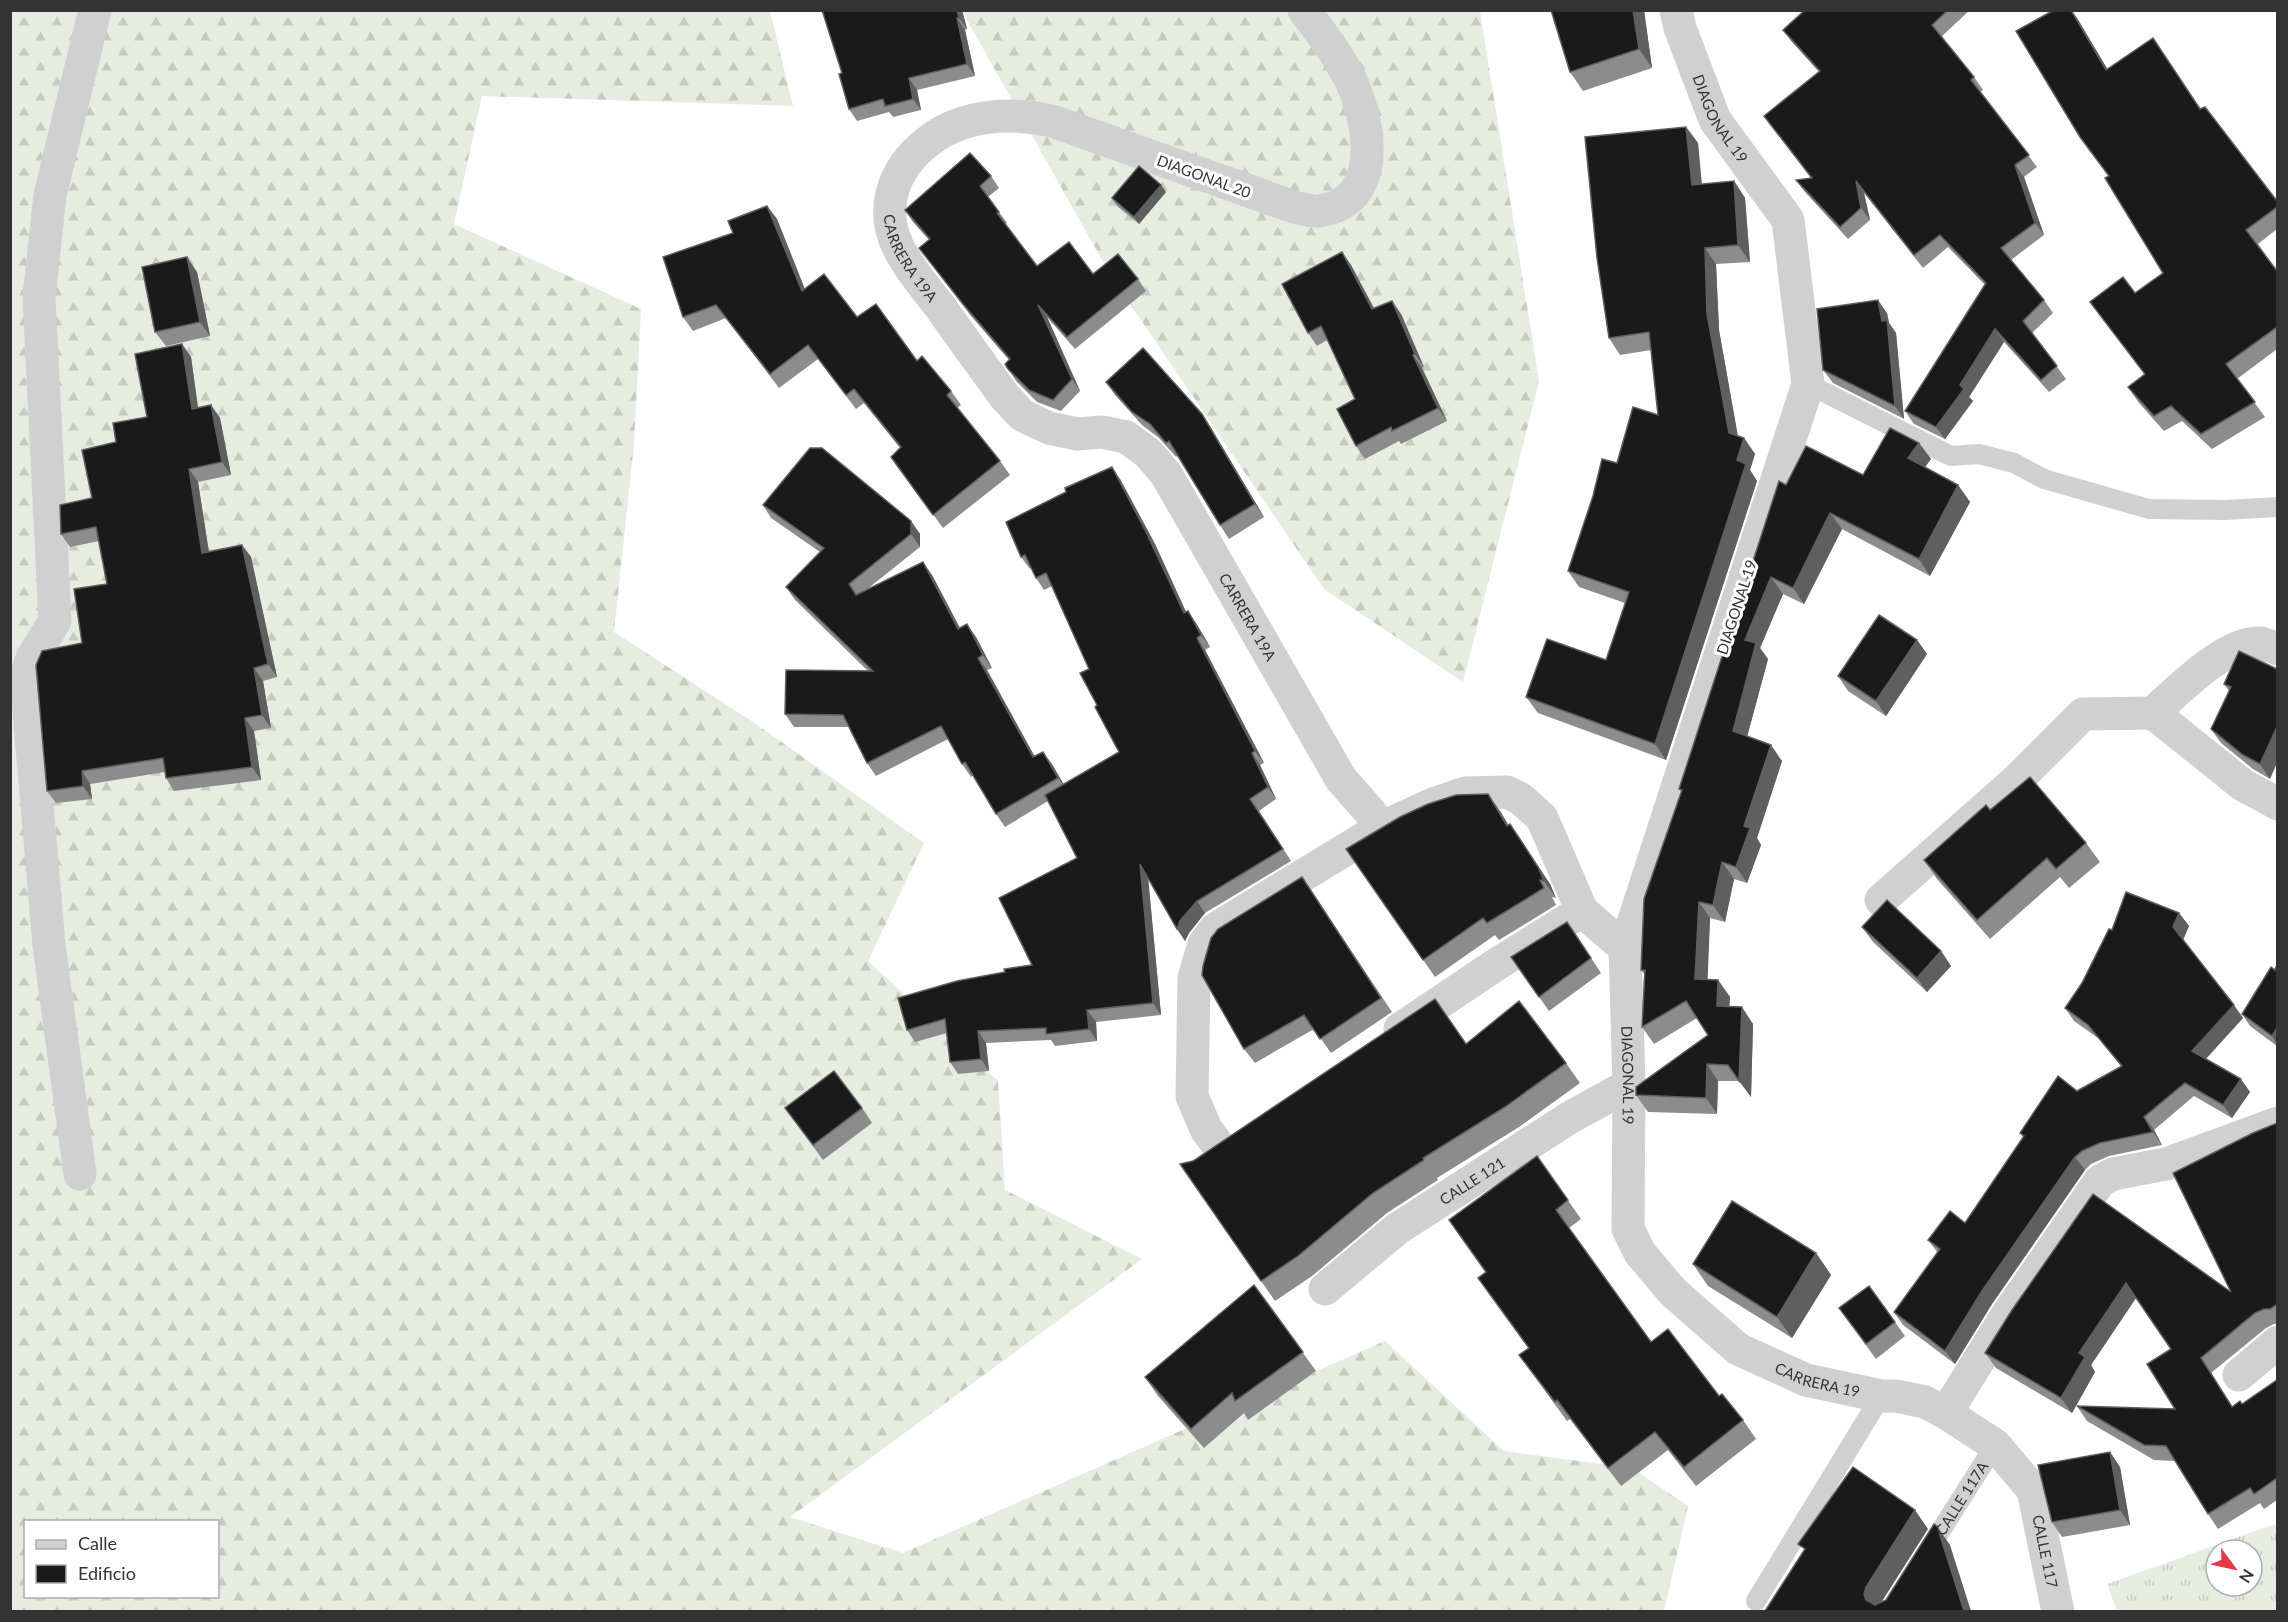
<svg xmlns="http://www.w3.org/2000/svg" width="2288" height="1622" viewBox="0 0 2288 1622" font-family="Lato,sans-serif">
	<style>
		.grass { fill: url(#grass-tufts); fill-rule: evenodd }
		.forest { fill: url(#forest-firs); fill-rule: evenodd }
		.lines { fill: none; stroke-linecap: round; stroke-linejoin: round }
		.service { stroke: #d0d0d0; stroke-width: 20 }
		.minor { stroke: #d0d0d0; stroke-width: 33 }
		.wall { fill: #8c8c8c }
		.shaded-wall { fill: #5f5f5f }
		.building { fill: #1a1a1a; stroke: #5f5f5f; stroke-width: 1.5 }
		.labels { text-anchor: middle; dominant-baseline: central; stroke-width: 6; stroke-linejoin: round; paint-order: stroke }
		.street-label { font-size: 15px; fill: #333; stroke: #fff }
	</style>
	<defs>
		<pattern id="grass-tufts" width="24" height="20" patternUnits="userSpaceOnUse" patternTransform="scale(1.5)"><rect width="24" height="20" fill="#e6ecdf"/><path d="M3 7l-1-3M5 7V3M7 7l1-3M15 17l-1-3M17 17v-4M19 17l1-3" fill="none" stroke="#c6cbc0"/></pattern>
		<pattern id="forest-firs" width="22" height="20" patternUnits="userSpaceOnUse" patternTransform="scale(1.5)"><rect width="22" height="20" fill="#e6ecdf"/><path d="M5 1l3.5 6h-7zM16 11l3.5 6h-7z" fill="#c6cbc0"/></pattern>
	</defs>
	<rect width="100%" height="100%" fill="#fff"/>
	<path class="grass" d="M2275 1524 2278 1532 2277 1611H2117L2107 1584ZM2216 1550H2252V1586H2216Z"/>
	<g class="forest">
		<path d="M11 11H770L793 106 482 96 454 224 641 309 634 444 614 632 756 724 924 843 868 961 998 1081 1005 1190 1142 1259 790 1517 903 1553 1385 1341 1504 1451 1632 1468 1688 1506 1664 1611 11 1612ZM26 1522H218V1596H26Z"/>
		<polygon points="962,11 1480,11 1539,381 1463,682 1324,589 1111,276"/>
	</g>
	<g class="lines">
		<g class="service">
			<polyline points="1808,384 1951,456 1979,454 2014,463 2044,479 2149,509 2225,510 2278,507"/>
			<path id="s1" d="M1926 1554 1995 1445"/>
			<polyline points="1756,1601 1881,1396"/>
		</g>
		<g class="minor">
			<path id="s2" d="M1304 10C1322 34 1339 56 1352 83 1371 126 1383 202 1319 211 1312 212 1304 209 1297 208L1052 121C1012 112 964 114 930 140 891 169 877 213 903 256 914 275 928 291 941 308 962 338 984 368 1005 397L1022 415 1049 428 1077 434 1102 432 1126 437 1148 453 1166 474 1341 779 1371 813 1381 828 1433 804 1465 793 1507 792 1521 799 1542 818 1582 911 1625 948"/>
			<path id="s3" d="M1676 10 1680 28 1715 120 1788 220 1808 384 1625 948 1629 1085 1628 1229 1640 1253 1673 1292 1738 1349 1806 1380 1881 1396H1896L1925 1402 1946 1413 1995 1445 2033 1490 2058 1612"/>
			<polyline points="2153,713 2243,785 2278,804"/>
			<path d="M1881 900 2018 779 2083 714 2153 713C2177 691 2226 641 2260 643 2265 644 2272 647 2278 649"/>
			<polyline points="1400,1029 1497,964 1582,911"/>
			<polyline points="1221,1149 1206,1129 1192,1096 1194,978 1204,944 1215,929 1381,828"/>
			<polyline points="80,1174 49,945 26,676 32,658 55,621 39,297 50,195 95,10"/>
			<path id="s4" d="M1325 1289 1397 1229 1569 1118 1629 1085"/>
			<polyline points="2239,1375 2278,1342"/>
			<polyline points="1946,1413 2007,1315 2100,1181 2113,1174 2166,1164 2278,1123"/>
		</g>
	</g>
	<g class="wall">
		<polygon points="962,10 967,29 965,30 975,76 917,90 921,110 893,117 889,112 857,121 849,109 842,73"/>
		<polygon points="1644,10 1652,68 1583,91 1570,72"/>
		<polygon points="1805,10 1970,10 1941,37 1974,77 1983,90 1980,92 2037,167 2024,177 2044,235 2011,260 2044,300 2053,313 2032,333 2066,379 2049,392 2004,342 1969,397 1973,401 1945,439 1914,424 1905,411 1985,285 1948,247 1923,268 1864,193 1870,220 1848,239 1805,192 1796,180 1811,178 1764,116 1819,72 1792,42 1783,30"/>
		<polygon points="2077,18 2107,69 2201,109 2277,201 2277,229 2258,244 2277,271 2277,349 2237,379 2265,417 2212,449 2182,421 2164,431 2139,403 2128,387 2145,375 2090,302 2135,293 2163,273 2108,176"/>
		<polygon points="1686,127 1698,143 1702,184 1734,181 1745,198 1750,262 1716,264 1719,330 1738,436 1744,438 1755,454 1750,470 1757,481 1666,760 1538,713 1526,697 1606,660 1625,603 1579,587 1568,571 1617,463 1658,415 1651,350 1620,355 1609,338"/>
		<polygon points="991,176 999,188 988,197 1007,223 1005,224 1037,266 1138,279 1146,291 1075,349 1047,317 1080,391 1061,411 1037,402 1016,381 1005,364 1009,360 971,316 919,248 929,240 913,222 905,210"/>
		<polygon points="1166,192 1139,224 1117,206 1112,198"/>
		<polygon points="767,206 777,219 805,289 857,317 917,361 951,391 961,405 957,408 1000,461 1010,475 943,528 891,457 900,448 864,403 856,409 818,359 779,388 726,318 693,331 683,317 733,233"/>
		<polygon points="1351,265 1374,308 1401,314 1424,367 1422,368 1447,421 1401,444 1399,441 1365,459 1356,446 1355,399 1327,340 1317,346 1308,333"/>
		<polygon points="197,272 210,336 166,346 155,332"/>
		<polygon points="1887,313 1889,323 1896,333 1904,419 1833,383 1823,370"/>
		<polygon points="182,344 191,357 198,408 211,405 220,418 231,475 198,482 209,552 242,545 251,557 277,677 263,681 271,728 254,731 261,780 174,791 166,778 165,772 90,784 92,799 56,803 47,791 82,643 107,584 99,541 70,547 61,534 92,498 116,442 147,417"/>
		<polygon points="1106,382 1202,414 1211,428 1264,517 1229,539 1220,525 1177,456 1176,457 1159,438 1142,425 1115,395"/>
		<polygon points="1919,443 1931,459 1925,467 1958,485 1970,502 1930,576 1842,529 1804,604 1783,594 1760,648 1768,659 1747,737 1782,761 1757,838 1761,845 1747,883 1734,879 1725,922 1710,918 1707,980 1718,980 1730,997 1729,1007 1753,1024 1751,1097 1740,1081 1718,1081 1717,1114 1648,1112 1636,1095 1708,1035 1697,1018 1654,1044 1642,1027 1644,974 1641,970 1682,792 1679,789 1786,485 1863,475"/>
		<polygon points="1120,479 1155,544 1186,612 1196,623 1210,647 1205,650 1264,763 1260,765 1276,799 1259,811 1291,861 1205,913 1189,933 1185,941 1148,879 1161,1015 1096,1022 1097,1041 1055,1046 1051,1040 986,1043 989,1071 958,1074 950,1062 947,1033 915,1042 907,1030 1005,972 1032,965 1077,858 1048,801 1005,827 996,814 973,775 971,777 962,764 948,739 876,776 867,763 849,727 794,727 785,714 868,671 795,600 786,587 820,552 771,518 763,505 911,521 920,534 920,547 866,590 932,575 960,628 976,637 992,668 987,670 1035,757 1043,752 1063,784 1119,752 1097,705 1089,669 1052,586 1044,590 1036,578 1031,568 1030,569 1021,557"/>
		<polygon points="1917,640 1927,654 1886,716 1848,691 1838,676"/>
		<polygon points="2239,651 2270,779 2253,769 2221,743 2211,729 2229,691 2224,684"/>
		<polygon points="1990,810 2086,843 2100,862 2069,888 2060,877 1990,939 1937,879 1924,860"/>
		<polygon points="1500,811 1508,825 1510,824 1522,841 1550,884 1556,898 1552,897 1556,905 1499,940 1495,935 1435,977 1346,849"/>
		<polygon points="1302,877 1392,1012 1331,1053 1314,1029 1255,1063 1244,1049"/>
		<polygon points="2179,913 2189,926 2183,940 2243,1018 2206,1059 2250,1092 2232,1118 2194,1096 2154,1130 2162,1145 2109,1156 2091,1164 2085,1170 1992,1304 1955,1364 1903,1325 1894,1312 1938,1253 1928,1240 1965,1223 2023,1137 2020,1133 2077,1091 2121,1066 2098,1038 2074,1021 2065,1008 2082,983 2112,930"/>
		<polygon points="1567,922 1601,973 1549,1011 1511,957"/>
		<polygon points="1862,927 1941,951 1951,966 1927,992 1873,942"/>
		<polygon points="2277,965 2277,1046 2250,1026 2242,1014"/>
		<polygon points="1466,1044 1566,1063 1580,1083 1519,1127 1437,1178 1438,1180 1387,1213 1312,1276 1275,1301 1180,1164 1193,1161"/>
		<polygon points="785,1108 862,1108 872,1123 823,1160"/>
		<polygon points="2277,1123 2277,1324 2274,1324 2266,1328 2211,1373 2232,1407 2242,1404 2277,1380 2277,1500 2264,1509 2260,1503 2218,1529 2208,1514 2175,1461 2154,1460 2087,1421 2077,1406 2175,1409 2171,1349 2136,1298 2091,1365 2095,1372 2072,1413 1996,1368 1985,1353 2093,1194 2231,1292 2274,1126"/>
		<polygon points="1537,1156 1581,1219 1569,1228 1651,1342 1719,1396 1743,1420 1756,1439 1696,1486 1668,1450 1621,1486 1570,1419 1567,1421 1519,1355 1528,1348"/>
		<polygon points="1816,1253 1831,1275 1792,1338 1708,1286 1693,1264"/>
		<polygon points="1254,1285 1316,1371 1248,1420 1244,1413 1204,1448 1158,1396 1145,1377"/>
		<polygon points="1895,1322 1905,1336 1876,1359 1850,1323"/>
		<polygon points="2110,1452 2120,1467 2130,1525 2062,1537 2052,1522"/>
	</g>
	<g class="shaded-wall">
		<polygon points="957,10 962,10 967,29 959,18"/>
		<polygon points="1633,10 1644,10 1652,68 1639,49"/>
		<polygon points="2071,10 2077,18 2117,85 2106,70"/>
		<polygon points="957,18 965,30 975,76 967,64"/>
		<polygon points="909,78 917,90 921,110 913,99"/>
		<polygon points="1686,127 1698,143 1703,201 1692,185"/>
		<polygon points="2015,165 2024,177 2044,235 2035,223"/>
		<polygon points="1734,181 1745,198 1750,262 1738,245"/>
		<polygon points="1856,181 1864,193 1870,220 1861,208"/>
		<polygon points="1161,185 1166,192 1139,224 1134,217"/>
		<polygon points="767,206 777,219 811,305 802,291"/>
		<polygon points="1705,248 1716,264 1719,330 1740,449 1744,438 1755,454 1750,470 1757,481 1666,760 1655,744 1737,460 1729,433 1707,314"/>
		<polygon points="1342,252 1351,265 1381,322 1372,309"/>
		<polygon points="187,257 197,272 210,336 200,322"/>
		<polygon points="1878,300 1887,313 1889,323 1896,333 1904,419 1895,406"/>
		<polygon points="1392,301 1401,314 1424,367 1415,354"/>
		<polygon points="1038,305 1047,317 1080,391 1072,379"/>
		<polygon points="1995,329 2004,342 1969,397 1973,401 1945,439 1936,427 1960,385"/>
		<polygon points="182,344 191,357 200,422 192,409"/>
		<polygon points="1413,355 1422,368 1447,421 1438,408"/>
		<polygon points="211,405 220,418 231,475 222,462"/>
		<polygon points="1202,414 1211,428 1264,517 1255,504"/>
		<polygon points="1919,443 1931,459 1919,475 1908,458"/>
		<polygon points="1112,467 1120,479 1155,544 1192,625 1184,613"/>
		<polygon points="189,469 198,482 211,566 202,553"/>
		<polygon points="1958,485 1970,502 1930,576 1919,559"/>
		<polygon points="1830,513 1842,529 1804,604 1793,588"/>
		<polygon points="911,521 920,534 920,547 911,534"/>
		<polygon points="242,545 251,557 277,677 268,664"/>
		<polygon points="923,562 932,575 967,642 958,629"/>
		<polygon points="1771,577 1783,594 1760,648 1768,659 1744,748 1733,731 1745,640"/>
		<polygon points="1188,611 1196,623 1210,647 1201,635"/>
		<polygon points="967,624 976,637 992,668 983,655"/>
		<polygon points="1197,638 1205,650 1264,763 1255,751"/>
		<polygon points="1917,640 1927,654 1886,716 1876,701"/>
		<polygon points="978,658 987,670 1042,770 1033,757"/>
		<polygon points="254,668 263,681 271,728 262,715"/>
		<polygon points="245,718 254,731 261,780 252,767"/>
		<polygon points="2277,727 2277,763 2270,779 2260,764"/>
		<polygon points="1771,745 1782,761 1757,838 1761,845 1747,883 1736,867 1744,826"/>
		<polygon points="1043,752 1052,764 1067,790 1058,778"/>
		<polygon points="1252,753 1260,765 1276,799 1268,787"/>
		<polygon points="82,771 90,784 92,799 83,786"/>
		<polygon points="1488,794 1500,811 1519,843 1507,826"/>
		<polygon points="1510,824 1550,884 1556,898 1544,881"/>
		<polygon points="1722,862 1734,879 1725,922 1713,905"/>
		<polygon points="1140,864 1148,876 1161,1015 1153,1003"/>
		<polygon points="1197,901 1205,913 1189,933 1185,941 1177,929 1180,921"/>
		<polygon points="1699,902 1710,918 1707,996 1695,979"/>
		<polygon points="2179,913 2189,926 2183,940 2173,927"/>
		<polygon points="1941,951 1951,966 1927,992 1917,978"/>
		<polygon points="1718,980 1730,997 1728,1023 1717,1006"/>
		<polygon points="2234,1005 2243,1018 2201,1064 2192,1051"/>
		<polygon points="1742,1007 1753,1024 1751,1097 1739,1081"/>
		<polygon points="1087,1010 1096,1022 1097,1041 1089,1029"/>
		<polygon points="2277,1028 2277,1044 2272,1036"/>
		<polygon points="978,1031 986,1043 989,1071 981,1059"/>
		<polygon points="1707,1064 1718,1081 1717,1114 1706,1098"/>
		<polygon points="2241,1079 2250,1092 2232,1118 2223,1105"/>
		<polygon points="2144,1117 2154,1130 2162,1145 2153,1132"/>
		<polygon points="2075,1157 2085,1170 1992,1304 1955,1364 1945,1351 1982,1291"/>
		<polygon points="1816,1253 1831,1275 1792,1338 1777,1317"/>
		<polygon points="2126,1283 2136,1298 2091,1365 2095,1372 2072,1413 2061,1398 2079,1353"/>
		<polygon points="2201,1358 2211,1373 2242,1422 2232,1407"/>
		<polygon points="2110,1452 2120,1467 2130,1525 2120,1510"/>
		<polygon points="1915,1510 1928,1529 1879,1606 1877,1611 1866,1600 1864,1594 1866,1587"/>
		<polygon points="1937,1526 1950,1545 1971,1611 1964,1611"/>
	</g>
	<g class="building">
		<polygon points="822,10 957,10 959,18 957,18 967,64 909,78 913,99 885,106 883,99 849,109 839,74 842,73"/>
		<polygon points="1551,10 1633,10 1639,49 1570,72"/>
		<polygon points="1805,10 1948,10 1932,25 1974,77 1971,80 2029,155 2015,165 2035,223 2001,248 2044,300 2023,321 2057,366 2041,380 1995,329 1960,385 1964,389 1936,427 1905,411 1986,283 1940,235 1914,255 1856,181 1861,208 1840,227 1796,180 1812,178 1764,116 1820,71 1783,30"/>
		<polygon points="2054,10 2071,10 2106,70 2153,38 2200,109 2205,107 2277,201 2277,207 2246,230 2277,271 2277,327 2226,364 2255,402 2201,434 2171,406 2154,416 2128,387 2145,374 2090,302 2123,277 2135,293 2163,273 2105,178 2109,176 2080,137 2016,31"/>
		<polygon points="1686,127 1692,185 1734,181 1738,245 1705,248 1707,314 1729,433 1744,438 1737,460 1746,464 1655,744 1526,697 1547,639 1606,660 1629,592 1568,571 1593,496 1602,459 1617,463 1633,407 1658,415 1649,332 1609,338 1597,258 1585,137"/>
		<polygon points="970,153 991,176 980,186 999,212 997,213 1037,266 1069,242 1093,274 1118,254 1138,279 1067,337 1038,305 1072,379 1053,400 1029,390 1008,369 1005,364 1010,359 963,304 919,248 930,239 905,210"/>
		<polygon points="1139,166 1161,185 1134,217 1112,198"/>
		<polygon points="767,206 802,291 824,274 857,317 876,304 917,361 922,356 951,391 947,395 1000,461 933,515 891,457 901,447 854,389 846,395 808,345 770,374 716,305 683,317 663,257 733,233 728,221"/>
		<polygon points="1342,252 1372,309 1392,301 1415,354 1413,355 1438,408 1392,431 1391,427 1356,446 1337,409 1355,399 1321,326 1308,333 1282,284"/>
		<polygon points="187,257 200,322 155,332 142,267"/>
		<polygon points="1878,300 1882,321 1887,320 1895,406 1823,370 1817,309"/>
		<polygon points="182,344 192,409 211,405 222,462 189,469 202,553 242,545 268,664 254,668 262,715 245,718 252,767 166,778 163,758 82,771 83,786 47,791 36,665 42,651 82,643 74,589 107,584 96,527 61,534 60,505 92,498 82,450 116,442 113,423 147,417 135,354"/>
		<polygon points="1143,348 1202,414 1255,504 1220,525 1169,441 1166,443 1150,424 1132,412 1106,382"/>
		<polygon points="1890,428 1919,443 1908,458 1958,485 1919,559 1830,513 1793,588 1771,577 1745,640 1756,643 1733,731 1771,745 1744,826 1750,828 1736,867 1722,862 1713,905 1699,902 1695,979 1718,980 1717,1006 1742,1007 1739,1081 1728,1065 1707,1064 1706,1098 1636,1095 1636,1087 1708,1035 1686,1001 1642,1027 1645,970 1641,970 1644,899 1682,790 1679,789 1779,481 1786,485 1806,446 1863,475"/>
		<polygon points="810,448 822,448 911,521 911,534 849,584 856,595 923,562 958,629 967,624 983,655 978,658 1033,757 1043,752 1058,778 996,814 965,762 962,764 941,726 867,763 843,715 785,714 786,670 873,671 786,587 824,548 763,505"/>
		<polygon points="1112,467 1146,532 1184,613 1188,611 1201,635 1197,638 1255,751 1252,753 1268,787 1250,799 1283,849 1197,901 1180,921 1177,929 1140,864 1153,1003 1087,1010 1089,1029 1046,1034 1046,1028 978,1031 981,1059 950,1062 945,1019 907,1030 898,998 957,981 1005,972 1004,969 1032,965 999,898 1077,858 1045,795 1119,752 1095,707 1097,705 1080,673 1089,669 1046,573 1036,578 1025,555 1021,557 1006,522 1066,492 1065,488"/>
		<polygon points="1879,615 1917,640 1876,701 1838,676"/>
		<polygon points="2239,651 2277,669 2277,727 2260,764 2243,755 2211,729 2231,687 2224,684"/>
		<polygon points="2030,777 2086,843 2056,869 2047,858 1977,920 1924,860 1986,805 1990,810"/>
		<polygon points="1488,794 1507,826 1510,824 1538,867 1544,881 1540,880 1544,888 1487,923 1483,918 1423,960 1346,849 1400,817 1428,804 1456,795"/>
		<polygon points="1302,877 1381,998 1320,1039 1304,1015 1244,1049 1202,975 1203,966 1211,938 1218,929"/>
		<polygon points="2126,892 2179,913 2173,927 2234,1005 2192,1051 2241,1079 2223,1105 2185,1083 2144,1117 2153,1132 2100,1143 2082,1151 2075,1157 1982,1291 1945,1351 1894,1312 1940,1249 1928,1240 1950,1211 1965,1223 2024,1136 2020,1133 2058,1076 2077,1091 2122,1066 2088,1025 2065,1008 2082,983 2109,929 2112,930"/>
		<polygon points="1887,900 1941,951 1917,978 1862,927"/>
		<polygon points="1567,922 1591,958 1539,997 1511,957"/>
		<polygon points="2277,965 2277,1028 2272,1036 2242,1014 2271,967 2275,970"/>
		<polygon points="1435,999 1466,1044 1519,1001 1566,1063 1505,1107 1423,1158 1424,1160 1373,1193 1298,1256 1261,1281 1180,1164 1193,1161"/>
		<polygon points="834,1071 862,1108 813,1145 785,1108"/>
		<polygon points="2277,1123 2277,1307 2276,1305 2270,1309 2264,1309 2255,1313 2201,1358 2232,1407 2240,1401 2242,1404 2277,1380 2277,1478 2254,1494 2250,1488 2208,1514 2166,1446 2144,1445 2077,1406 2175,1409 2147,1364 2171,1349 2126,1283 2079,1353 2085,1357 2061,1398 1985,1353 2012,1310 2093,1194 2231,1292 2173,1173 2253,1133"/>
		<polygon points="1537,1156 1568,1200 1556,1210 1651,1342 1668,1329 1719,1396 1722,1394 1743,1420 1684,1467 1655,1432 1608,1468 1557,1400 1555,1402 1519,1355 1529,1348 1478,1278 1486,1272 1449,1220"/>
		<polygon points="1732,1201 1816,1253 1777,1317 1693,1264"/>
		<polygon points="1254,1285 1303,1352 1235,1401 1232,1393 1191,1429 1145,1377"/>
		<polygon points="1869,1286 1895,1322 1866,1344 1839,1308"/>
		<polygon points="2110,1452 2120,1510 2052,1522 2038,1465"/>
		<polygon points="1853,1467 1915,1510 1866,1587 1864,1594 1866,1600 1875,1605 1886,1600 1934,1524 1937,1526 1964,1611 1765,1611 1805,1549 1798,1544"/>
	</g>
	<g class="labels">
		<g class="street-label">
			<text stroke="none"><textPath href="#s3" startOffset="118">DIAGONAL 19</textPath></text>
			<text transform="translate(1204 176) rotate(20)">DIAGONAL 20</text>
			<text stroke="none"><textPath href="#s2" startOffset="789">CARRERA 19A</textPath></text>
			<text transform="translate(1736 607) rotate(-72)">DIAGONAL 19</text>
			<text stroke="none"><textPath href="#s2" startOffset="1311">CARRERA 19A</textPath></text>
			<text stroke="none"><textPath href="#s3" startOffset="1126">DIAGONAL 19</textPath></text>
			<text stroke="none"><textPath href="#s4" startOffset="183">CALLE 121</textPath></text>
			<text stroke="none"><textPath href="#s3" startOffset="1530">CARRERA 19</textPath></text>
			<text stroke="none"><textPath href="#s1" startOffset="66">CALLE 117A</textPath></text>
			<text stroke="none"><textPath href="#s3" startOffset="1844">CALLE 117</textPath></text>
		</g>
	</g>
	<rect width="2288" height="1622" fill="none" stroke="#333333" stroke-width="24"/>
	<rect x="24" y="1520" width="195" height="78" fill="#ffffff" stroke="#adadad" stroke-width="1.5"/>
	<rect x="36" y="1540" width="30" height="9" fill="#d0d0d0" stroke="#adadad" stroke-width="1.5"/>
	<text x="78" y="1550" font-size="18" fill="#333333">Calle</text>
	<rect x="36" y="1565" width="30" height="18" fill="#1a1a1a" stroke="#adadad" stroke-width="1.5"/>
	<text x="78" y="1580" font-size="18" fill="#333333">Edificio</text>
	<g transform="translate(2234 1568) rotate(123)"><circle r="28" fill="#ffffff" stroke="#adadad" stroke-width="1.5"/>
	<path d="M0-4.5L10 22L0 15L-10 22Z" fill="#e63946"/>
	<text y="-9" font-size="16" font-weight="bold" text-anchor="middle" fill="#333333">N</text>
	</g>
</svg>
